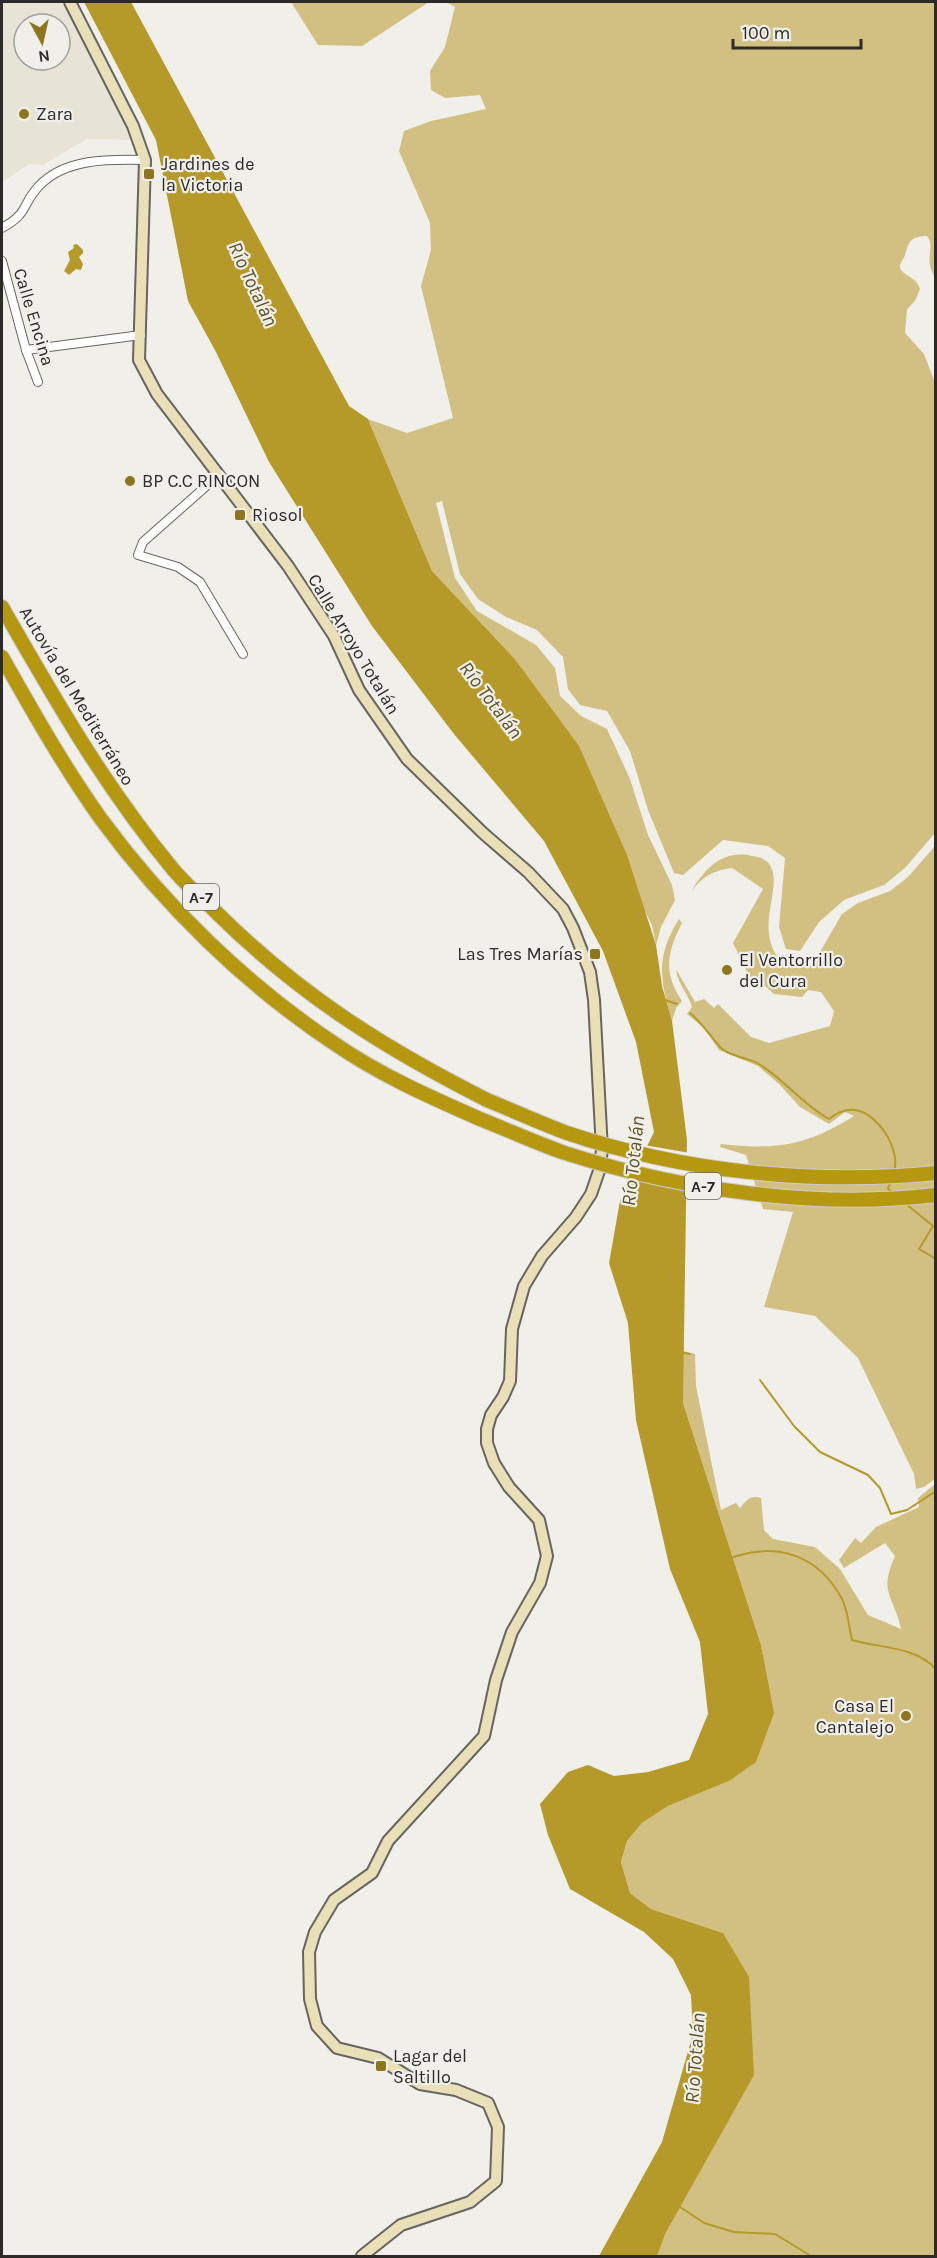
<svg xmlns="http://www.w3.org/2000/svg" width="937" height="2258" viewBox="0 0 937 2258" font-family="Karla,sans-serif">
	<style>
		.built { fill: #e7e3d7; fill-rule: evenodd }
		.green { fill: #d2c082 }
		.water { fill: #b59929 }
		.pier { fill: #f0efea }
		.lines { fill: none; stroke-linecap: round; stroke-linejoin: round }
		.stream { stroke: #b59929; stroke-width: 2 }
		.street-casing { stroke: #666561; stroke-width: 10 }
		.secondary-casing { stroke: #666561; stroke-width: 14 }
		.highway-casing { stroke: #cccccb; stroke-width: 16 }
		.street { stroke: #fff; stroke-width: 8 }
		.secondary { stroke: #e9e0b7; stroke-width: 10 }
		.highway { stroke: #b69810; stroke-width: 14 }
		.highway-bridge-casing { stroke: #cccccb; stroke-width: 16; stroke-linecap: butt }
		.highway-bridge { stroke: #b69810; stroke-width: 14 }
		.poi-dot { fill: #8d761b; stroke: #f0efea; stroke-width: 2 }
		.labels { text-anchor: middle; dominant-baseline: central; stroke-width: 4.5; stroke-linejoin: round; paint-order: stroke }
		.shield { fill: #f0efea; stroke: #666562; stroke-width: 1.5 }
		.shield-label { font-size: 16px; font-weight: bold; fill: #2b2a28 }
		.poi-label { font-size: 18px; fill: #2b2a28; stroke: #f0efea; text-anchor: start }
		.street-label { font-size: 18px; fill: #2b2a28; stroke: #f0efea }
		.water-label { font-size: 20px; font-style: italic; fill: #5e5227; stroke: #f0efea }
	</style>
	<rect width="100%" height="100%" fill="#f0efea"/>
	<path class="built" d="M2 2H62L109 89 131 140 87 139 43 165 29 164 2 182ZM24 24H60V60H24Z"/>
	<g class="green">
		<polygon points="291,2 429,2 362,46 318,45"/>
		<path d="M446 2H935V277C923 259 936 247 927 236 911 237 909 240 905 255 904 258 899 265 900 268 903 276 916 276 920 289L915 301 907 309 905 333 924 354 935 383V833L905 868 884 885 844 900 819 922 800 951 786 949 779 927 785 858 768 846 723 840 683 875 674 873 648 810 630 751 607 711 580 705 568 689 563 657 537 630 506 617 478 599 460 574 442 501 436 503 455 578 477 611 536 645 555 668 560 696 581 716 607 729 630 779 648 835 672 885 675 900 661 927 656 945 652 925 514 658 432 571 368 419 407 433 453 418 421 286 431 250 430 223 399 151 404 131 431 121 486 109 480 95 445 98 431 90 430 71 445 47 455 7Z"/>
		<path d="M935 846 936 1478 924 1487 916 1489 914 1474 858 1358 815 1316 764 1307 793 1212 763 1209 746 1155 720 1147 721 1144C776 1150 806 1146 854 1116L845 1112 829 1124 800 1107 779 1084 758 1066 719 1050 704 1028 687 1014 692 1007C688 993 678 985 676 969L695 1002 704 999 714 1008 718 1004 751 1037 769 1043 830 1026 834 1011 821 992 808 990 802 997 774 994 755 977 750 978 733 943 763 889 732 868C712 871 703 876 691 892 704 869 723 849 752 856 760 857 767 859 771 867 782 890 754 929 780 960 789 971 801 968 813 964L842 914 858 903 890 891 908 877Z"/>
		<path d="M679 919 682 923C667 952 663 973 682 1001L676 1008 672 1021C660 979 655 958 679 919Z"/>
		<path d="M683 1351 695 1354 696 1386 721 1510 736 1503 740 1508C747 1500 750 1495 761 1498L764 1530 773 1539 815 1547 840 1569 868 1615 901 1629C894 1595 878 1594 895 1556L885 1543 844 1568 839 1560 855 1538 861 1543 876 1527 919 1507 918 1498 935 1484V2256H657L664 2234 723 1933 651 1909 630 1893 621 1862 627 1841 642 1823 668 1806 729 1781 773 1713 761 1645 683 1403Z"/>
	</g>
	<g class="water">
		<polygon points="84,2 131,2 349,406 368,419 432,571 514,658 579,746 627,855 656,945 662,986 672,1021 687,1140 683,1403 761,1645 774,1713 756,1762 729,1781 668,1806 642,1823 627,1841 621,1862 630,1893 651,1909 723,1933 749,1977 754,2075 665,2234 657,2256 599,2256 662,2142 693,2034 691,1995 673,1959 644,1932 570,1889 548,1835 540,1804 568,1772 588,1765 614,1776 648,1772 689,1760 708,1714 700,1642 670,1569 636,1420 628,1323 609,1263 620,1201 654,1132 636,1042 603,951 544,841 454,734 372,626 269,462 216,352 188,301 156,140"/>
		<polygon points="77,244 83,250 83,253 79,257 83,264 81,270 76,269 69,275 64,271 70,260 68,252 74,248 73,245"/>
	</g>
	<polygon class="pier" points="644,1145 690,1153 689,1190 628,1177"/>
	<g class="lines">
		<g class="stream">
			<polyline points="665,1000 677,1004"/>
			<path d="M690 1013C703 1024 710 1036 721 1048 729 1056 749 1058 759 1064 785 1080 802 1104 829 1119 837 1113 844 1109 855 1110 878 1113 901 1150 894 1171"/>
			<polyline points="890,1182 888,1189 892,1192"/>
			<polyline points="906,1204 933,1226 919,1249 936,1259"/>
			<polyline points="681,1352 690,1354"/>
			<polyline points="760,1380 794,1426 820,1452 868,1475 880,1488 891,1514 907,1510 936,1491"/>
			<path d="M728 1559C775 1541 818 1554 842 1599 848 1611 849 1627 852 1640 879 1648 915 1646 936 1669"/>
			<polyline points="680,2207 704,2223 734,2232 775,2234 811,2256"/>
		</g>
		<g class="street-casing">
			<g id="street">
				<path d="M2 228C29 213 21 206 38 187 64 158 110 159 145 160"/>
				<polyline points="2,261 26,350 38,382"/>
				<polyline points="26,350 141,335"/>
				<polyline points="220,474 143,542 138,555 178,567 200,582 243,654"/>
			</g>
		</g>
		<g class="secondary-casing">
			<polyline id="secondary" points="70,2 133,126 145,160 139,360 157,394 288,566 334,636 359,690 407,759 483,833 528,872 563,909 573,928 590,972 594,1000 602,1150 599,1171 591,1194 576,1217 542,1256 524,1286 512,1329 510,1381 503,1397 491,1415 487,1429 487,1443 494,1463 509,1487 539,1520 547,1556 540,1583 512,1632 496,1680 484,1736 388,1841 372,1873 334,1900 315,1932 309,1952 310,1999 317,2026 337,2048 378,2058 420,2084 456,2090 488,2103 498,2127 496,2181 470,2202 401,2225 362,2256"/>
		</g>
		<g class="highway-casing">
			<g id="highway">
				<path d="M2 607C54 698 105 787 172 868 185 884 202 898 217 913 300 995 384 1048 487 1100"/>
				<path d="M2 657C33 712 64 767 101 819 164 905 246 985 335 1044 380 1075 430 1097 480 1119"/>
			</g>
		</g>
		<use href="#street" class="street"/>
		<use href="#secondary" class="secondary"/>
		<use href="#highway" class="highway"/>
		<g class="highway-bridge-casing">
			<g id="highway-bridge">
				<path d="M487 1100C514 1111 540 1123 567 1133 683 1172 814 1185 936 1173"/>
				<path d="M480 1119C508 1130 536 1143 565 1153 679 1190 816 1209 936 1195"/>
			</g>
		</g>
		<use href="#highway-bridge" class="highway-bridge"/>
	</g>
	<g class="poi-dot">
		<circle cx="24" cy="114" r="6"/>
		<rect x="143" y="168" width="12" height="12" rx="3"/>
		<circle cx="130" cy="481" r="6"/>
		<rect x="234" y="509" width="12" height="12" rx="3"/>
		<rect x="589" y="948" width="12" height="12" rx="3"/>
		<circle cx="727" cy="970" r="6"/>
		<circle cx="906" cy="1716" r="6"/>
		<rect x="375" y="2060" width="12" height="12" rx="3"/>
	</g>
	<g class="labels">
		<g class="shield">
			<rect x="183" y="884" width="36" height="26" rx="4.5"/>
			<rect x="685" y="1173" width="36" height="26" rx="4.5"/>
		</g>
		<g class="shield-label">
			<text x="201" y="897">A-7</text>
			<text x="703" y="1186">A-7</text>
		</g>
		<g class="poi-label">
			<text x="36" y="114">Zara</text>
			<text x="161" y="164">Jardines de<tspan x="161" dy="21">la Victoria</tspan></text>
			<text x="142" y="481">BP C.C RINCON</text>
			<text x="252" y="515">Riosol</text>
			<text x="583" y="954" text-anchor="end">Las Tres Marías</text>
			<text x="739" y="960">El Ventorrillo<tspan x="739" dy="21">del Cura</tspan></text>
			<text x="894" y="1706" text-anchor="end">Casa El<tspan x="894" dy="21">Cantalejo</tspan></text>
			<text x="393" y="2056">Lagar del<tspan x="393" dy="21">Saltillo</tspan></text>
		</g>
		<g class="street-label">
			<text transform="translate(34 317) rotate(73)">Calle Encina</text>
			<text transform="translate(354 644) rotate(59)">Calle Arroyo Totalán</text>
			<text transform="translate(77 696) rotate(59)">Autovía del Mediterráneo</text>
		</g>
		<g class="water-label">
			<text transform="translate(253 284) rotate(65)">Río Totalán</text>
			<text transform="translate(491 700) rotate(53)">Río Totalán</text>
			<text transform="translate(633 1161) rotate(-84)">Río Totalán</text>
			<text transform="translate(695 2058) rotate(-86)">Río Totalán</text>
		</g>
	</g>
	<rect width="937" height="2258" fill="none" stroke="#2b2a28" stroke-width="6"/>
	<g transform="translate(42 42) rotate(172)"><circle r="28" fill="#f0efea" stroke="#a1a09c" stroke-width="1.5"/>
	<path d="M0-4.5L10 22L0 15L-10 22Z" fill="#8d761b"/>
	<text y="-9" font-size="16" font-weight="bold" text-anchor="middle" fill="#2b2a28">N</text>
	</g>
	<path d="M733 39v9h128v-9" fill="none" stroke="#2b2a28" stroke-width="3"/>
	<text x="742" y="39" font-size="18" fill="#2b2a28" stroke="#f0efea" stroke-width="4.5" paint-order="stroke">100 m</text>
</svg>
